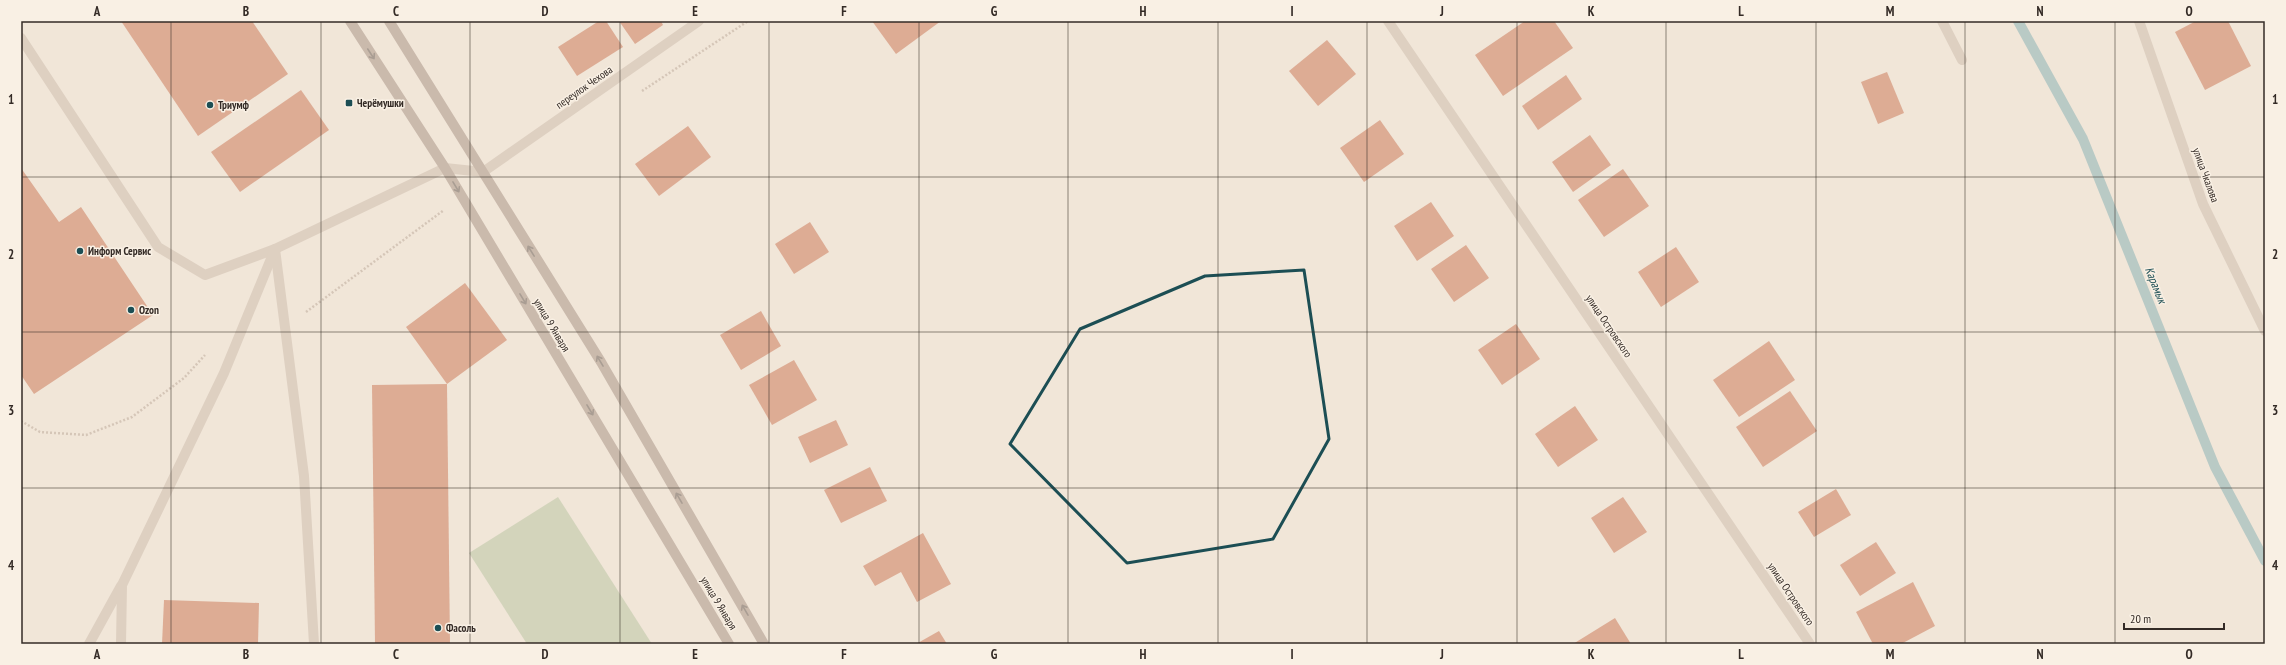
<svg xmlns="http://www.w3.org/2000/svg" width="2286" height="665" viewBox="0 0 2286 665" font-family="'PT Sans Narrow',sans-serif">
	<style>
		.green { fill: #b0bf98 }
		.lines { fill: none; stroke-linecap: round; stroke-linejoin: round }
		.stream { stroke: #77a9ad; stroke-width: 10 }
		.building { fill: #c56742 }
		.path { stroke: #b4a08f; stroke-width: 2.5; stroke-dasharray: 2 2; stroke-linecap: butt }
		.service { stroke: #c8b6a4; stroke-width: 10 }
		.minor { stroke: #c8b6a4; stroke-width: 10 }
		.secondary { stroke: #9c8576; stroke-width: 10 }
		.oneway { stroke: #53463e }
		.marked { fill: none; stroke: #1c4e54; stroke-width: 3; stroke-linejoin: round }
		.grid { fill: none; stroke: #342b26; stroke-width: 1; stroke-opacity: 0.55 }
		.poi-dot { fill: #1c4e54; stroke: #f9f0e4; stroke-width: 1.5 }
		.labels { text-anchor: middle; dominant-baseline: central; stroke-width: 3; stroke-linejoin: round; paint-order: stroke }
		.street-label { font-size: 11px; fill: #342b26; stroke: #f9f0e4 }
		.poi-label { font-size: 11px; font-weight: bold; fill: #342b26; stroke: #f9f0e4; text-anchor: start }
		.water-label { font-size: 12px; font-style: italic; fill: #1c4e54; stroke: #f9f0e4 }
		.neatline { fill: none; stroke: #342b26; stroke-width: 1.5 }
		.grid-label { font-size: 13px; text-anchor: middle; font-weight: bold; fill: #342b26 }
	</style>
	<rect width="100%" height="100%" fill="#f1e6d8"/>
	<polygon class="green" points="558,497 652,644 527,644 469,553"/>
	<g class="lines">
		<polyline class="stream" points="2018,21 2083,139 2215,467 2265,561"/>
	</g>
	<g class="building">
		<polygon points="121,21 252,21 288,74 198,136"/>
		<polygon points="599,21 606,21 623,47 577,76 558,47"/>
		<polygon points="619,21 661,21 663,25 635,44"/>
		<polygon points="872,21 941,21 896,54"/>
		<polygon points="1525,21 1554,21 1573,48 1503,96 1475,55"/>
		<polygon points="2196,21 2228,21 2251,66 2205,90 2175,32"/>
		<polygon points="1327,40 1356,74 1318,106 1289,71"/>
		<polygon points="1887,72 1904,113 1878,124 1861,82"/>
		<polygon points="1566,75 1582,99 1538,130 1522,106"/>
		<polygon points="301,90 329,130 240,192 211,152"/>
		<polygon points="1380,120 1404,154 1364,182 1340,148"/>
		<polygon points="688,126 711,157 659,196 635,164"/>
		<polygon points="1590,135 1611,165 1573,192 1552,162"/>
		<polygon points="21,168 59,222 81,207 153,315 34,394 21,375"/>
		<polygon points="1623,169 1649,206 1604,237 1578,200"/>
		<polygon points="1431,202 1454,236 1417,261 1394,226"/>
		<polygon points="810,222 829,252 794,274 775,244"/>
		<polygon points="1466,245 1489,278 1454,302 1431,269"/>
		<polygon points="1676,247 1699,282 1661,307 1638,272"/>
		<polygon points="465,283 507,340 447,384 406,327"/>
		<polygon points="761,311 781,346 741,370 720,335"/>
		<polygon points="1516,324 1540,359 1502,385 1478,350"/>
		<polygon points="1769,341 1795,380 1739,417 1713,380"/>
		<polygon points="794,360 817,400 772,425 749,385"/>
		<polygon points="447,384 450,644 375,644 372,385"/>
		<polygon points="1790,391 1817,431 1763,467 1736,427"/>
		<polygon points="1575,406 1598,440 1558,467 1535,434"/>
		<polygon points="836,420 848,445 810,463 798,437"/>
		<polygon points="870,467 887,501 841,523 824,490"/>
		<polygon points="1836,489 1851,515 1814,537 1798,512"/>
		<polygon points="1623,497 1647,532 1614,553 1591,518"/>
		<polygon points="923,533 951,584 917,602 901,572 875,586 863,566"/>
		<polygon points="1876,542 1896,573 1860,596 1840,565"/>
		<polygon points="1913,582 1935,626 1901,644 1873,644 1856,612"/>
		<polygon points="164,600 259,603 258,644 162,644"/>
		<polygon points="1615,618 1631,644 1573,644"/>
		<polygon points="939,631 947,644 916,644"/>
	</g>
	<g class="lines">
		<g class="path">
			<polyline points="642,91 748,21"/>
			<polyline points="306,312 444,210"/>
			<polyline points="21,421 40,432 86,435 132,417 184,378 205,355"/>
		</g>
		<g class="service">
			<polyline points="21,38 158,247 205,275 275,249 304,476 314,644"/>
			<polyline points="89,644 121,586"/>
			<polyline points="121,644 122,585 224,373 275,249 445,168 483,172"/>
		</g>
		<g class="minor">
			<polyline points="1388,21 1810,644"/>
			<polyline points="1942,21 1962,60"/>
			<polyline points="2139,21 2203,204 2265,331"/>
			<polyline points="483,172 699,21"/>
		</g>
		<g class="secondary">
			<polyline points="350,21 445,168 729,644"/>
			<polyline points="389,21 601,362 764,644"/>
		</g>
	</g>
	<defs><path id="oneway-shaft" d="M-6 0H5M1.5-3L5.5 0L1.5 3" fill="none" stroke-width="1.6" stroke-linecap="round" stroke-linejoin="round"/></defs>
	<g class="oneway">
		<use href="#oneway-shaft" transform="translate(371 54) rotate(57)"/>
		<use href="#oneway-shaft" transform="translate(456 187) rotate(59)"/>
		<use href="#oneway-shaft" transform="translate(531 251) rotate(-122)"/>
		<use href="#oneway-shaft" transform="translate(523 299) rotate(59)"/>
		<use href="#oneway-shaft" transform="translate(600 361) rotate(-121)"/>
		<use href="#oneway-shaft" transform="translate(590 410) rotate(59)"/>
		<use href="#oneway-shaft" transform="translate(679 498) rotate(-120)"/>
		<use href="#oneway-shaft" transform="translate(745 610) rotate(-120)"/>
	</g>
	<path d="M0 0H2286V665H0ZM1304 270 1329 439 1273 539 1127 563 1010 444 1080 329 1205 276Z" fill="#f1e6d8" fill-opacity=".55" fill-rule="evenodd"/>
	<path class="marked" d="M1304 270 1329 439 1273 539 1127 563 1010 444 1080 329 1205 276Z"/>
	<path class="grid" d="M171 21V644M321 21V644M470 21V644M620 21V644M769 21V644M919 21V644M1068 21V644M1218 21V644M1367 21V644M1517 21V644M1666 21V644M1816 21V644M1965 21V644M2115 21V644M21 177H2265M21 332H2265M21 488H2265"/>
	<g class="poi-dot">
		<rect x="345" y="99" width="8" height="8" rx="2"/>
		<circle cx="210" cy="105" r="4"/>
		<circle cx="80" cy="251" r="4"/>
		<circle cx="131" cy="310" r="4"/>
		<circle cx="438" cy="628" r="4"/>
	</g>
	<g class="labels">
		<g class="street-label">
			<text transform="translate(584 87) rotate(-35)">переулок Чехова</text>
			<text transform="translate(2206 175) rotate(70)">улица Чкалова</text>
			<text transform="translate(552 325) rotate(59)">улица 9 Января</text>
			<text transform="translate(1609 326) rotate(56)">улица Островского</text>
			<text transform="translate(1791 594) rotate(56)">улица Островского</text>
			<text transform="translate(719 603) rotate(59)">улица 9 Января</text>
		</g>
		<g class="poi-label">
			<text x="357" y="103">Черёмушки</text>
			<text x="218" y="105">Триумф</text>
			<text x="88" y="251">Информ Сервис</text>
			<text x="139" y="310">Ozon</text>
			<text x="446" y="628">Фасоль</text>
		</g>
		<g class="water-label">
			<text transform="translate(2156 285) rotate(68)">Карамык</text>
		</g>
	</g>
	<rect width="2286" height="665" fill="none" stroke="#f9f0e4" stroke-width="44"/>
	<path d="M2124 623v6h100v-6" fill="none" stroke="#342b26" stroke-width="2"/>
	<text x="2130" y="623" font-size="12" fill="#342b26" stroke="#f9f0e4" stroke-width="3" paint-order="stroke">20 m</text>
	<rect x="22" y="22" width="2242" height="621" class="neatline"/>
	<g class="grid-label">
		<text x="97" y="16">A</text>
		<text x="246" y="16">B</text>
		<text x="396" y="16">C</text>
		<text x="545" y="16">D</text>
		<text x="695" y="16">E</text>
		<text x="844" y="16">F</text>
		<text x="994" y="16">G</text>
		<text x="1143" y="16">H</text>
		<text x="1292" y="16">I</text>
		<text x="1442" y="16">J</text>
		<text x="1591" y="16">K</text>
		<text x="1741" y="16">L</text>
		<text x="1890" y="16">M</text>
		<text x="2040" y="16">N</text>
		<text x="2189" y="16">O</text>
		<text x="11" y="104">1</text>
		<text x="2275" y="104">1</text>
		<text x="11" y="259">2</text>
		<text x="2275" y="259">2</text>
		<text x="11" y="415">3</text>
		<text x="2275" y="415">3</text>
		<text x="11" y="570">4</text>
		<text x="2275" y="570">4</text>
		<text x="97" y="659">A</text>
		<text x="246" y="659">B</text>
		<text x="396" y="659">C</text>
		<text x="545" y="659">D</text>
		<text x="695" y="659">E</text>
		<text x="844" y="659">F</text>
		<text x="994" y="659">G</text>
		<text x="1143" y="659">H</text>
		<text x="1292" y="659">I</text>
		<text x="1442" y="659">J</text>
		<text x="1591" y="659">K</text>
		<text x="1741" y="659">L</text>
		<text x="1890" y="659">M</text>
		<text x="2040" y="659">N</text>
		<text x="2189" y="659">O</text>
	</g>
</svg>
